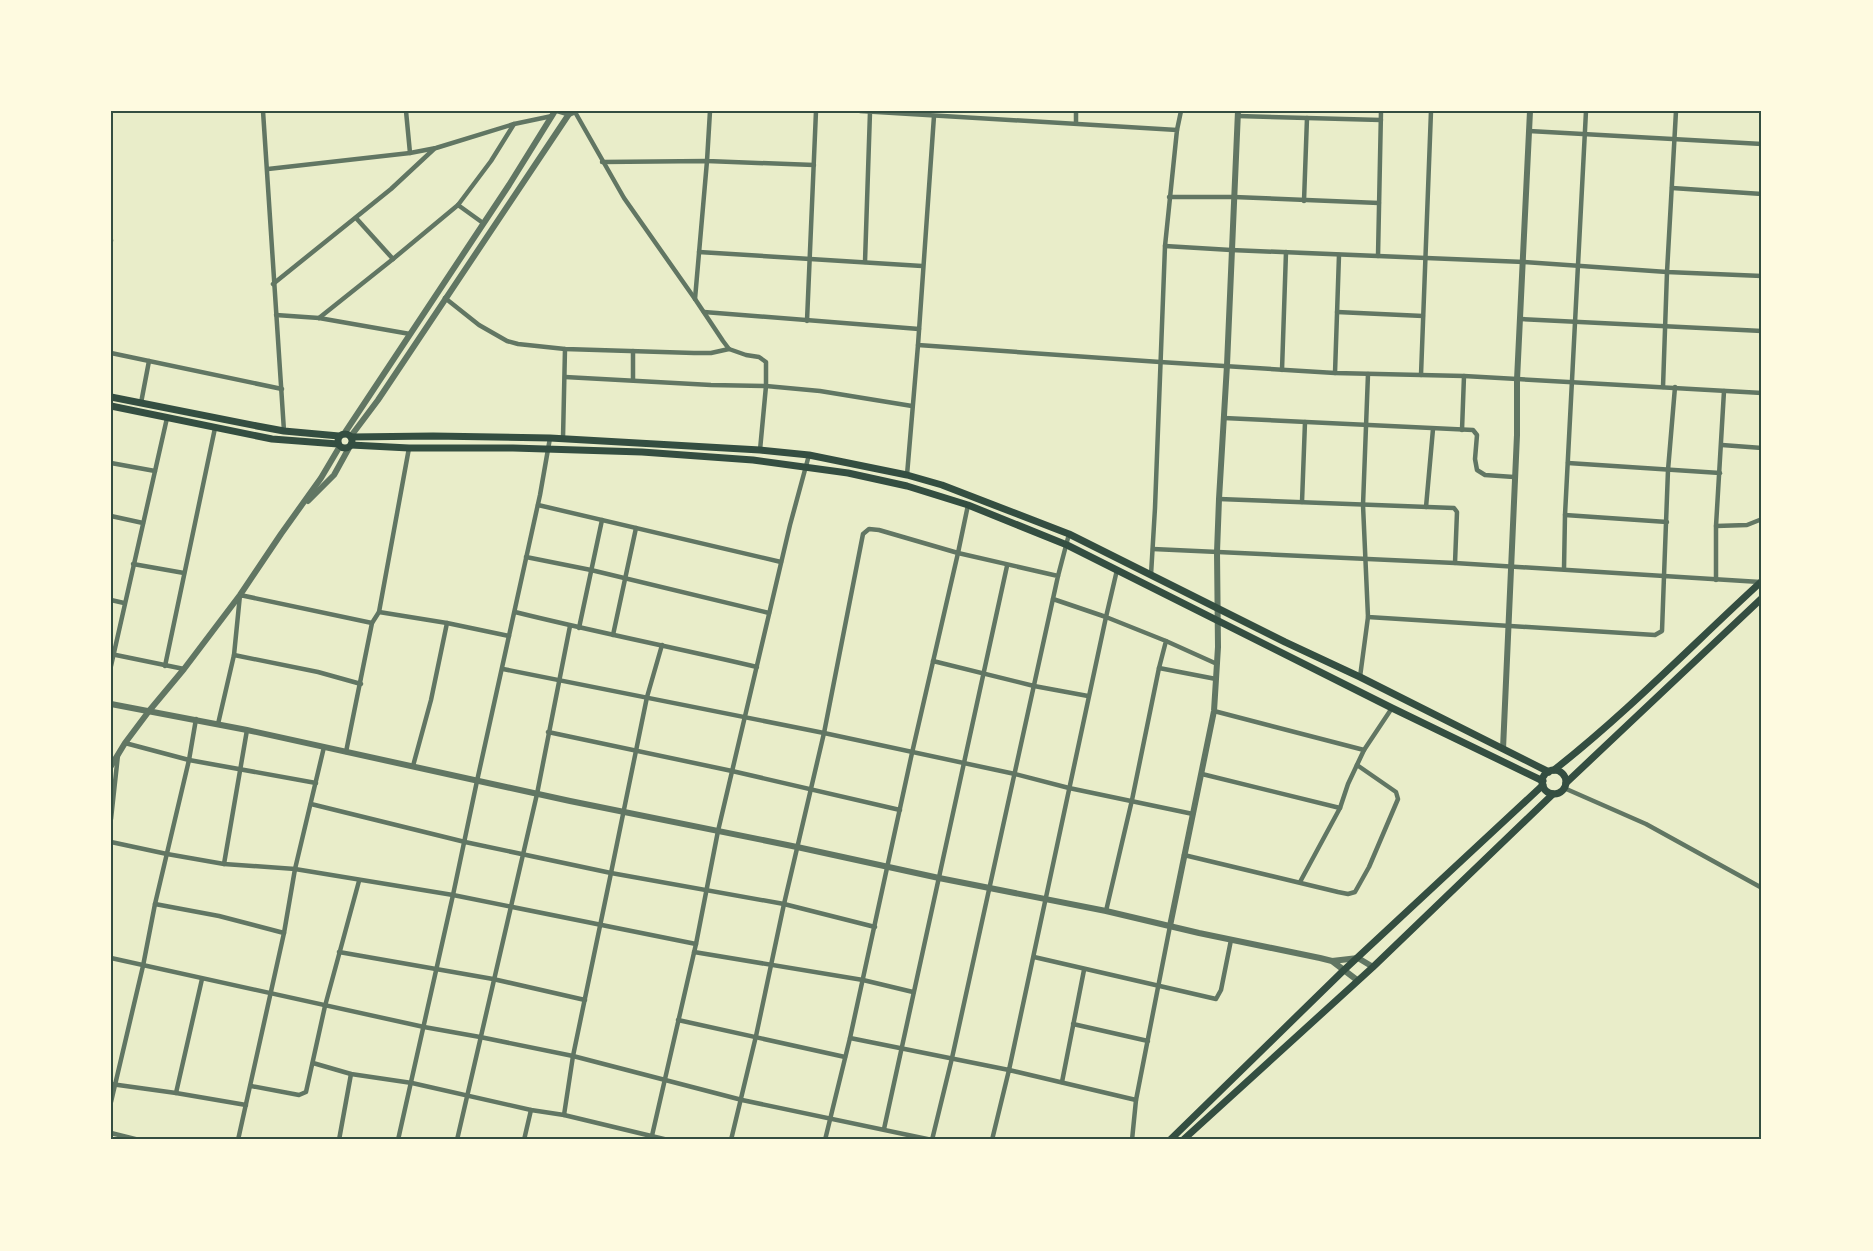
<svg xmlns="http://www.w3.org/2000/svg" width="1873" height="1251" viewBox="0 0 1873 1251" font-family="'Titillium Web',sans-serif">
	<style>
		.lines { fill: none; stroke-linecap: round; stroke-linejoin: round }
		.minor { stroke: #617663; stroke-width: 4.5 }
		.tertiary { stroke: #617663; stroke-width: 6 }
		.secondary { stroke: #344e41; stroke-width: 7 }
		.neatline { fill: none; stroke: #344e41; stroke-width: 2 }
	</style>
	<rect width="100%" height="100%" fill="#e9edc9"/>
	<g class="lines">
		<g class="minor">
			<polyline points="263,111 284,431"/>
			<polyline points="406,111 410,153"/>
			<polyline points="710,111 707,161 814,165"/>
			<polyline points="860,111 1177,130 1165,246 1155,508 1151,575"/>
			<polyline points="575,112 624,198 695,299 723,341 729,349 746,355 759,357 766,362 766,386 760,450"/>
			<polyline points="934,116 918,345 1160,362 1335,373 1464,376 1762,393"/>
			<polyline points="1238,116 1381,120"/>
			<polyline points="1076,123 1076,111"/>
			<polyline points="1177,130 1181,111"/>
			<polyline points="1529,131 1762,144"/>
			<polyline points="602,162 707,161 695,299"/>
			<polyline points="268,169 410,153 436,148 514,124 552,116"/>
			<polyline points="1672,188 1762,194"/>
			<polyline points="1169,197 1234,197 1379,203"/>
			<polyline points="1304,201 1307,118"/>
			<polyline points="458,205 483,223"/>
			<polyline points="356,218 393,259"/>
			<polyline points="111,241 111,240"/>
			<polyline points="1165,246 1231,250 1524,262 1667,272 1762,276"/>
			<polyline points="699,252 922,266"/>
			<polyline points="1378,256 1381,111"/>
			<polyline points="865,262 870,112"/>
			<polyline points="273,284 391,189 434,149"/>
			<polyline points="445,298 479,325 507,341 518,344 565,349 694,353 711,353 729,349"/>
			<polyline points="704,312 919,329"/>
			<polyline points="1337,312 1423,316"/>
			<polyline points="276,315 319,318 410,334"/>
			<polyline points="319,318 393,259 458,205 491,161 514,124"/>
			<polyline points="1520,319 1762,331"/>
			<polyline points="807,321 816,111"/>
			<polyline points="633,351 633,380"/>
			<polyline points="111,353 282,389"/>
			<polyline points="1282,370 1286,252"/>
			<polyline points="1335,373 1339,255"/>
			<polyline points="1368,374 1363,505 1368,617 1655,635 1662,631 1664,576 1760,582"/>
			<polyline points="1421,375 1431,111"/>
			<polyline points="565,377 711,385 766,386 820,391 912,406"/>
			<polyline points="1663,387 1667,272 1676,111"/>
			<polyline points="141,403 149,361"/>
			<polyline points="1224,418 1473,430 1477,435 1475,459 1477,470 1485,475 1514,477"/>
			<polyline points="1462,430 1464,376"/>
			<polyline points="563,438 565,349"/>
			<polyline points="1722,445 1762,448"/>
			<polyline points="111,463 155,471"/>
			<polyline points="1568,463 1720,473"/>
			<polyline points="907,475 918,345"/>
			<polyline points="1219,499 1454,508 1457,512 1455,563"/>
			<polyline points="1302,502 1305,422"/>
			<polyline points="538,505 781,562"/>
			<polyline points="1426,507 1433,429"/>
			<polyline points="1565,515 1667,522"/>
			<polyline points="111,516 143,523"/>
			<polyline points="1716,526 1747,525 1762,519"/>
			<polyline points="1153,549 1455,563 1664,576 1668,470 1675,387"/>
			<polyline points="526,557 591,570 769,613"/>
			<polyline points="133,564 184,573"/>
			<polyline points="1564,569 1565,515 1586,111"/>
			<polyline points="1058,576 1069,534"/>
			<polyline points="1716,580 1716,526 1724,391"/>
			<polyline points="1053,599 1106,617 1117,570"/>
			<polyline points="111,600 124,603"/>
			<polyline points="379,612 447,623"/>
			<path d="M515 612C595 632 677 648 757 667"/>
			<polyline points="579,628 602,520"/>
			<polyline points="613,635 636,528"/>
			<polyline points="1166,641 1217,664"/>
			<polyline points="111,654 184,669"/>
			<polyline points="234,655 240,595 372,623"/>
			<polyline points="933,661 1034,686 1088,696"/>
			<polyline points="111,666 167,418"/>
			<polyline points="165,666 215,428"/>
			<polyline points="503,669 824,733 1015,774 1069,788 1193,814"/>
			<polyline points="1360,677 1368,617"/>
			<polyline points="1214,711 1364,750 1348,784 1340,808 1300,882"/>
			<polyline points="218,724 234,655 318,672 361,684"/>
			<polyline points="548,732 732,771 900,810"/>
			<polyline points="125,743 189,760 316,783"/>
			<polyline points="1364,750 1392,708"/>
			<polyline points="346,752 372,623 379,612 409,448"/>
			<polyline points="413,766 431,700 447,623 509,636"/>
			<polyline points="1202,774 1340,808"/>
			<polyline points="1564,788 1646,824 1762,888"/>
			<polyline points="311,804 465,842 611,873 784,904 875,927"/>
			<polyline points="111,819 118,755"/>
			<polyline points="111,842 167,854 224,864 295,869 453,895 696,944"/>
			<polyline points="1184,855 1338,892 1348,894 1355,892 1369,867 1398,799 1396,792 1357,765"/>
			<polyline points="224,864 247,730"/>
			<polyline points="155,904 219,916 284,933"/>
			<polyline points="1106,911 1132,800 1159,668"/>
			<polyline points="339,952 493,979 585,1000"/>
			<polyline points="694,952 863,980 913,992"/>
			<polyline points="1034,957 1216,999 1221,990 1231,940"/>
			<polyline points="111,958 424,1027 480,1037 573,1056 742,1100 932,1140"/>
			<polyline points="678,1020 845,1057"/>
			<polyline points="1073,1024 1148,1041"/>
			<polyline points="850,1038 1009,1070 1106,617 1166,641 1159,668 1216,679"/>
			<polyline points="313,1063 351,1074 412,1083 531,1110 564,1115 668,1140"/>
			<polyline points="1062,1082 1084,970"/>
			<polyline points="111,1084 176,1093 246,1105"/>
			<polyline points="251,1086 299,1095 306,1092 325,1006 359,881"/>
			<polyline points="176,1093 202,979"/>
			<polyline points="111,1102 143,966 155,904 189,760 196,719"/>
			<polyline points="564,1115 573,1056 611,873 647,697 662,645"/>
			<polyline points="884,1129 1007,566"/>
			<polyline points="111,1133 139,1140"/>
			<polyline points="238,1140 284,933 295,869 324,747"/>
			<polyline points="339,1140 351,1074"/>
			<polyline points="398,1140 453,895 477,781 540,495 550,438"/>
			<polyline points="457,1140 537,794 570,626"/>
			<polyline points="524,1140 531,1110"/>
			<polyline points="651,1140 696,944 718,831 790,525 809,455"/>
			<polyline points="731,1140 756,1036 784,904 824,733 863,534 869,529 879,530 958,553 968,505"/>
			<polyline points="825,1140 850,1038 912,753 958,553 1058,576 952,1058 932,1140"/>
			<polyline points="992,1140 1009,1070 1136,1100 1170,926"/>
			<polyline points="1132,1140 1136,1100"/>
		</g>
		<g class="tertiary">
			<polyline points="559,111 569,114 576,111"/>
			<polyline points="344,434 509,185 555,111"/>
			<polyline points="351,436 378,400 569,114"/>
			<polyline points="308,501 334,475 350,446"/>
			<polyline points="111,704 247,730 570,801 797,847 939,878 1106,911 1199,933 1320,958 1332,961 1357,980"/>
			<polyline points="1503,749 1517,435 1517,380 1530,111"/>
			<polyline points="111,766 125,743 149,711 184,669 240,595 281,534 321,478 340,446"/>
			<polyline points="1170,926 1214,711 1218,647 1217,552 1219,499 1227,365 1238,111"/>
			<polyline points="1332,961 1358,958 1373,967"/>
		</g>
		<g class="secondary">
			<polyline points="111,397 257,426 284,431 339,436"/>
			<polyline points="111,406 272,439 338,444"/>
			<circle cx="345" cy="441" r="7"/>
			<polyline points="351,437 433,436 550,438 760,450 809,455 907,475 942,485 1069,534 1285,642 1360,677 1549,772"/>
			<polyline points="351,445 409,448 513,448 642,452 753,460 848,473 907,486 968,505 1067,545 1392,708 1543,781"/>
			<path d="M1554 770C1628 712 1693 644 1762 581"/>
			<circle cx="1554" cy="782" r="12"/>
			<polyline points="1566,783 1762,598"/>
			<polyline points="1170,1140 1344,970 1543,785"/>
			<polyline points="1183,1140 1373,967 1553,794"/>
		</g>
	</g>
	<rect width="1873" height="1251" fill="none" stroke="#fefae0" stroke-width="225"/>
	<rect x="112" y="112" width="1648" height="1026" class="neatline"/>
</svg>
